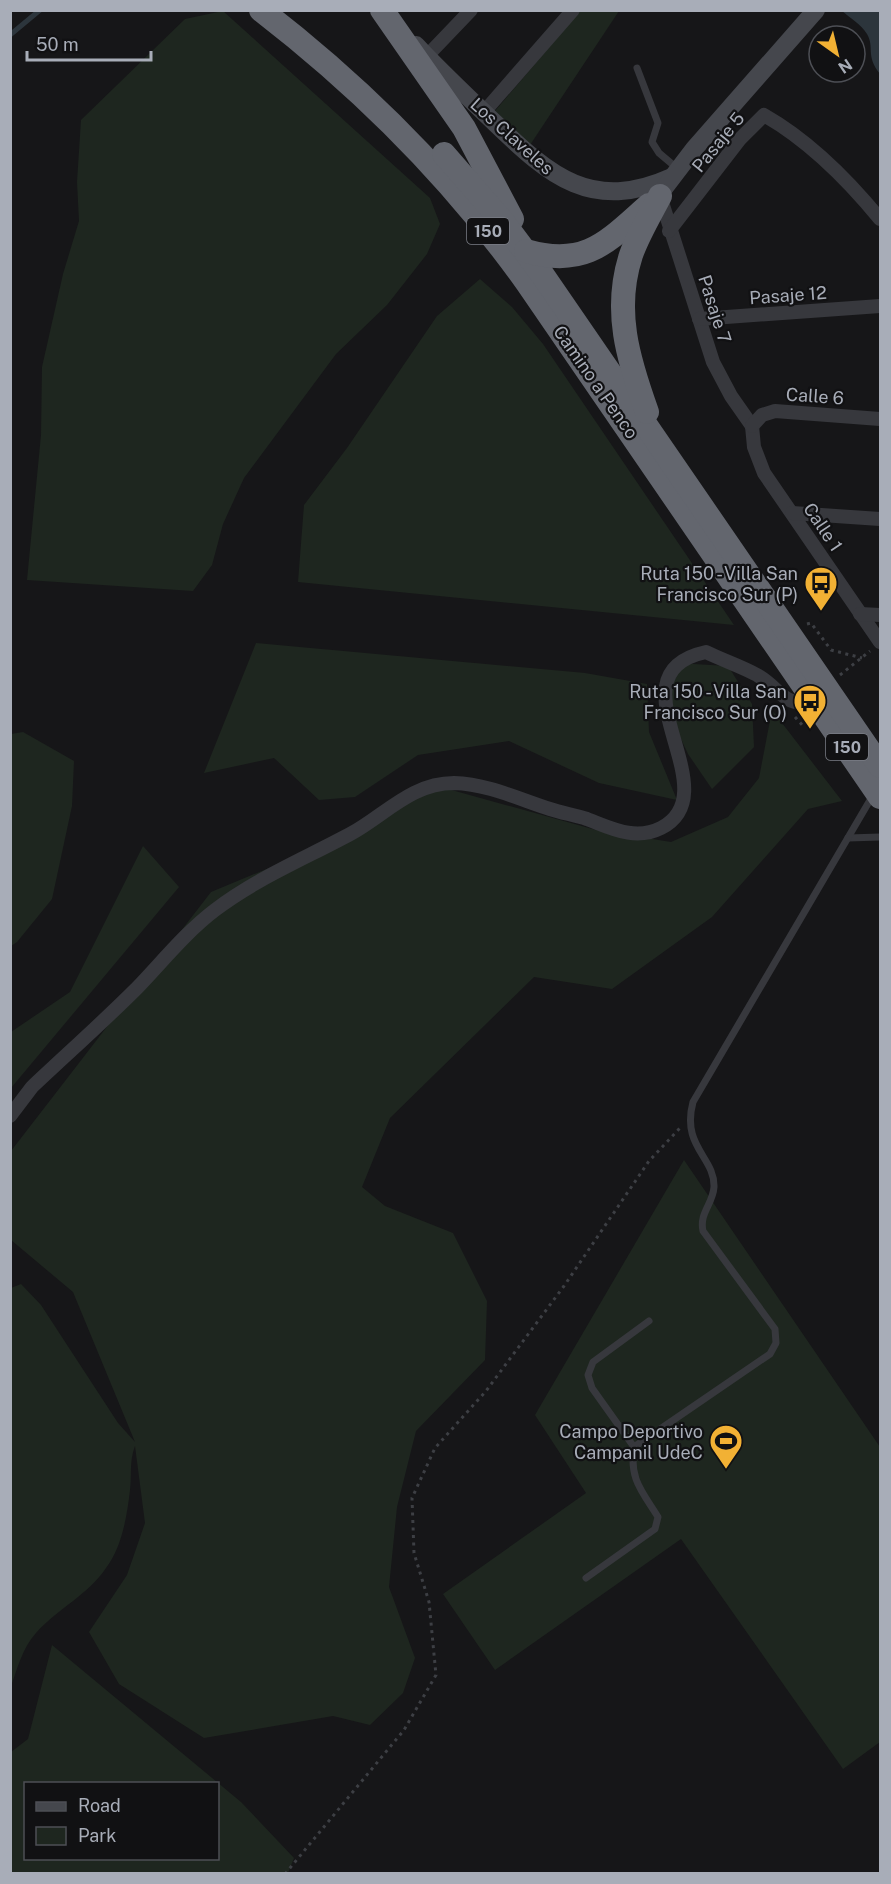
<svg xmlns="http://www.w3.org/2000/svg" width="891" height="1884" viewBox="0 0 891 1884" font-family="'Public Sans',sans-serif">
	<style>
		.green { fill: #1e261f; fill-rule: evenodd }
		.water { fill: #2c353c }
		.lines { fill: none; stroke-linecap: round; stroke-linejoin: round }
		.stream { stroke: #2c353c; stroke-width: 5 }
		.path { stroke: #3d3f44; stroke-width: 3; stroke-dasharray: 3 4.5; stroke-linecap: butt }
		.lane { stroke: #37383d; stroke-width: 7 }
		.street { stroke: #37383d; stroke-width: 14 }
		.secondary { stroke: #45474d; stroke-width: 18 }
		.highway { stroke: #63666e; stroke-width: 24 }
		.labels { text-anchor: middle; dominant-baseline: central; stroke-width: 4.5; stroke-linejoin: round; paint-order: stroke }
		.shield { fill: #111113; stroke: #7b7e86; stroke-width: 1.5 }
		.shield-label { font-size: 16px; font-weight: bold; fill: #a8adb8 }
		.street-label { font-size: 18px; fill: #a8adb8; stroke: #111113 }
		.poi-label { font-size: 18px; fill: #a8adb8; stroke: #111113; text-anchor: end }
	</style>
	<rect width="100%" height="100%" fill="#161618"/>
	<g class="green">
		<polygon points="223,11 430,198 440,224 427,254 387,305 336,354 244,478 223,524 212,565 193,591 27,580 41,435 42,367 63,274 79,221 77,182 81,120 185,19"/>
		<polygon points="580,11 619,11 530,145 495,111"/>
		<polygon points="480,279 512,307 543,344 734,625 298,582 304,505 347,448 437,316"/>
		<polygon points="256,643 585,673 647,684 649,732 677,800 599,783 509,741 418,755 355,797 319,800 274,758 204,773"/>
		<polygon points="676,663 728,666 752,704 754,747 712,789 688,754 668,711"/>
		<path d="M772 710 842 801 808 809 712 917 612 989 534 977 390 1118 362 1187 385 1206 453 1233 487 1301 485 1360 416 1431 397 1507 389 1587 415 1658 403 1693 370 1725 333 1716 204 1738 119 1684 89 1632 127 1575 145 1523 135 1446C129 1462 132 1474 130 1490 127 1516 122 1547 106 1568 88 1595 57 1609 36 1633 22 1649 18 1667 11 1686V1288L21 1284 41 1305 118 1423 135 1442 73 1292 11 1240V1151L211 892 334 841 430 784 596 830 671 842 728 817 759 778Z"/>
		<polygon points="23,732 74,761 72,806 52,899 17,942 11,946 11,734"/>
		<polygon points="143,846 179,887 11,1088 11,1032 70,992"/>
		<polygon points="684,1160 880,1447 880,1742 843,1769 681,1539 495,1670 443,1594 586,1493 535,1415"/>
		<path d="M52 1645 241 1802 294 1858 288 1873H11V1752L28 1739ZM26 1784H218V1858H26Z"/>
	</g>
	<path class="water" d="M842 11H880V74C865 55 875 48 867 34 861 24 850 18 842 11Z"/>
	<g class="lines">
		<polyline class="stream" points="10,35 40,10"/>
		<g class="path">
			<polyline points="807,624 811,623 831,650 862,658"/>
			<polyline points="840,675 870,651"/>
			<polyline points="795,717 803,726 807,723"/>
			<polyline points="285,1874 404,1730 436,1675 429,1602 414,1553 412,1498 435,1448 486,1391 564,1286 649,1161 680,1128"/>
		</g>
		<g class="lane">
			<polyline points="637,68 658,123 652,142 659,153 678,169"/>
			<polyline points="848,838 880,837"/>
			<polyline points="634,1447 592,1388 588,1375 593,1362 649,1321"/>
			<path d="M586 1578 655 1529 658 1517C642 1491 629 1479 634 1447L770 1354 776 1343 775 1329 703 1231C699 1213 713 1204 714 1187 715 1157 681 1147 693 1102L873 795"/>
		</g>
		<g class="street">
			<polyline points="427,56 471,10"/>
			<polyline points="484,112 573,10"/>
			<polyline points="660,196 713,362 731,396 752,426"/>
			<path d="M669 231 740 139 764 115C808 140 848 180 880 219"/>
			<polyline points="699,319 880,306"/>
			<polyline points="752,426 754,447 764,473 880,642"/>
			<polyline points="752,426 762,415 775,411 880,419"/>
			<polyline points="792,513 880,519"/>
			<polyline points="860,614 880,615"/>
			<path d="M10 1116 32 1087C67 1054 103 1022 137 988 162 962 186 932 215 910 257 878 306 858 352 833 386 814 412 783 454 783 487 784 519 799 550 809 562 813 575 815 587 819 611 828 635 841 661 828 733 791 605 674 706 652 722 660 741 666 757 675 784 691 779 705 817 704"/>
		</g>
		<g class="secondary">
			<path d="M416 45C441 72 468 97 495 123 550 176 592 213 672 177"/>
			<polyline points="665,187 694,149 816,10"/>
		</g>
		<g class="highway">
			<path d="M261 10C362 88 454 180 528 284L880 797"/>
			<polyline points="382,10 464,128 512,219"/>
			<polyline points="444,154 503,222 542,274 880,766"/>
			<path d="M526 251C586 268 607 242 649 205"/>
			<path d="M647 412C628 359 613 310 631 255 638 235 650 215 660 196"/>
		</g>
	</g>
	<defs>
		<g id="bus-pin" transform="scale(1.725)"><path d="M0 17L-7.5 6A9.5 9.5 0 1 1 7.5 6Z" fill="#f2b134" stroke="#111113"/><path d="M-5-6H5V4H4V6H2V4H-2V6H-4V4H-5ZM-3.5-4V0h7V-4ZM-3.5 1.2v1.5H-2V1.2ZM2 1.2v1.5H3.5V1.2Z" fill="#111"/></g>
		<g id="stadium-pin" transform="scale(1.725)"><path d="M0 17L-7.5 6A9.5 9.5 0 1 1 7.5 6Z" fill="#f2b134" stroke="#111113"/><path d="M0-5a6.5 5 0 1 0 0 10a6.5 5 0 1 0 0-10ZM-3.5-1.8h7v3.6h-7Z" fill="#111"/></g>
	</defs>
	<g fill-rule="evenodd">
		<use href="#bus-pin" x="821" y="583"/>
		<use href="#bus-pin" x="810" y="701"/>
		<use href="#stadium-pin" x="726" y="1441"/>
	</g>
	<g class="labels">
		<g class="shield">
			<rect x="467" y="218" width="42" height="26" rx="4.5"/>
			<rect x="826" y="734" width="42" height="26" rx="4.5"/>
		</g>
		<g class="shield-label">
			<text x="488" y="231">150</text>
			<text x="847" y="747">150</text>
		</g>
		<g class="street-label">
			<text transform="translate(512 136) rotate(42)">Los Claveles</text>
			<text transform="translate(718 142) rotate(-51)">Pasaje 5</text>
			<text transform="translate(788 295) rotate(-4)">Pasaje 12</text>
			<text transform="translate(715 309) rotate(72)">Pasaje 7</text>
			<text transform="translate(596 382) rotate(55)">Camino a Penco</text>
			<text transform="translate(815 396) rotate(4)">Calle 6</text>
			<text transform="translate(823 527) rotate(56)">Calle 1</text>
		</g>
		<g class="poi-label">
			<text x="798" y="573">Ruta 150 - Villa San<tspan x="798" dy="21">Francisco Sur (P)</tspan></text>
			<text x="787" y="691">Ruta 150 - Villa San<tspan x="787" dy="21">Francisco Sur (O)</tspan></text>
			<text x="703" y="1431">Campo Deportivo<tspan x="703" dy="21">Campanil UdeC</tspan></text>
		</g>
	</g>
	<rect width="891" height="1884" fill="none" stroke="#a8adb8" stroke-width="24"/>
	<rect x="24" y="1782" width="195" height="78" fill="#111113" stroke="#4d4f55" stroke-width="1.5"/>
	<rect x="36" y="1802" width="30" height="9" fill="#45474d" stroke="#4d4f55" stroke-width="1.5"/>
	<text x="78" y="1812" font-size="18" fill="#a8adb8">Road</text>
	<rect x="36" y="1827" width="30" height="18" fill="#1e261f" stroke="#4d4f55" stroke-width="1.5"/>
	<text x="78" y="1842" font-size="18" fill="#a8adb8">Park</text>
	<g transform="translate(837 54) rotate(146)"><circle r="28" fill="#111113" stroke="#4d4f55" stroke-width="1.5"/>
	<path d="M0-4.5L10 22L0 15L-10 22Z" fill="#f2b134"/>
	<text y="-9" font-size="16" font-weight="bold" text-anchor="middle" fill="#a8adb8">N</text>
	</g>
	<path d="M27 51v9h124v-9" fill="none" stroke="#a8adb8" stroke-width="3"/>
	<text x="36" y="51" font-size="18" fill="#a8adb8" stroke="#111113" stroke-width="4.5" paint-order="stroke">50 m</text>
</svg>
